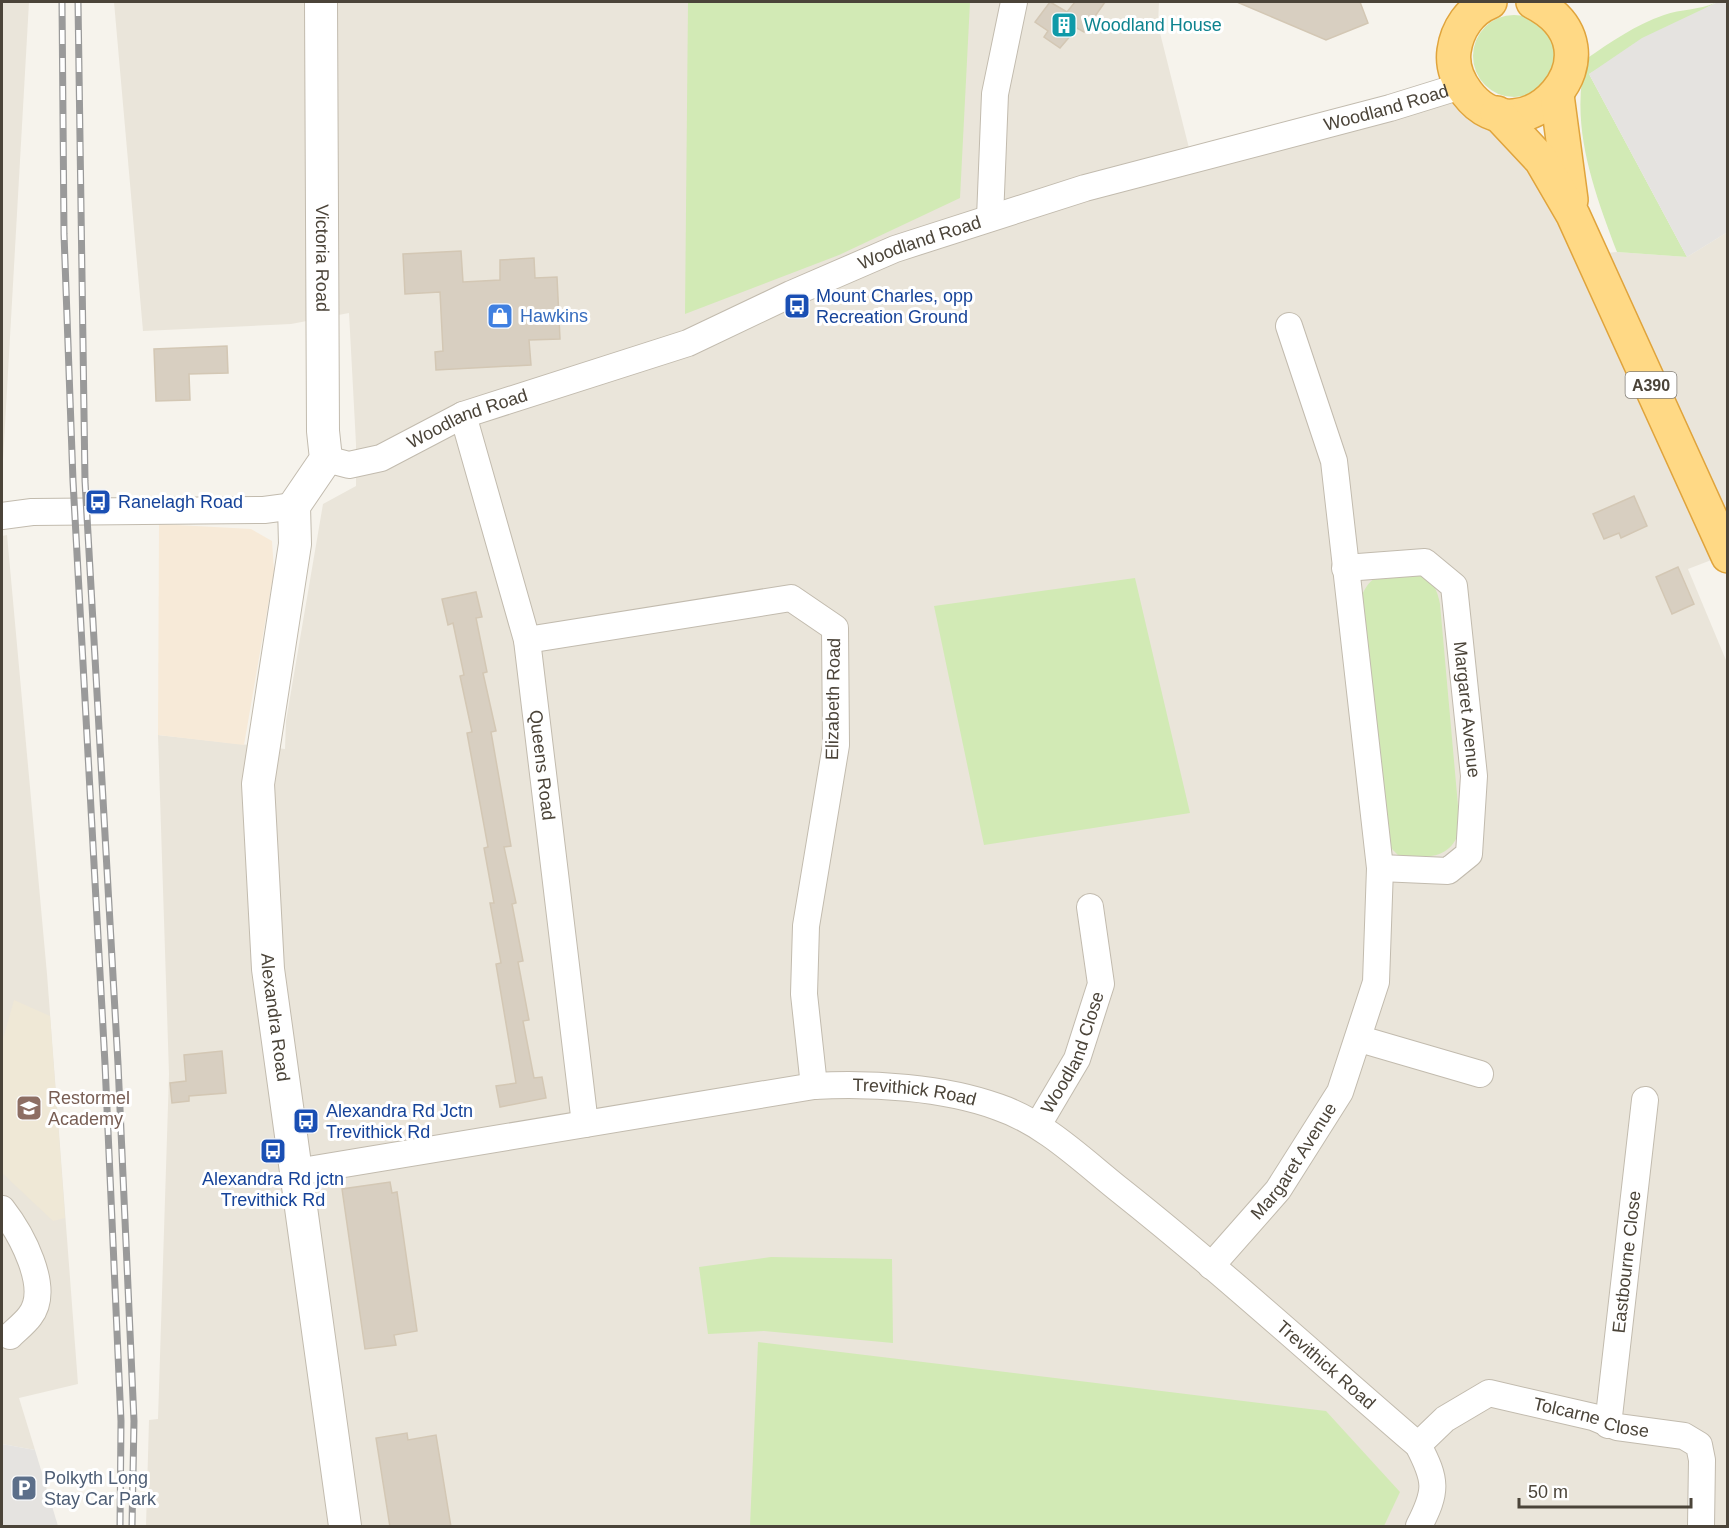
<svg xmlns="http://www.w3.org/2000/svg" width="1729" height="1528" viewBox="0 0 1729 1528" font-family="Arial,sans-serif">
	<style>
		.residential { fill: #eae5da }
		.commercial { fill: #f7ead8 }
		.education { fill: #efe8d6 }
		.green { fill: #d2eab5 }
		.parking { fill: #e5e3e0 }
		.building { fill: #d8cfc1; stroke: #d3c7b4; stroke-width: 1.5 }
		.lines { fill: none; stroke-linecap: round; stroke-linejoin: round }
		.minor-casing { stroke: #c2bbae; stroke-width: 28 }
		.tertiary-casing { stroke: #c2bbae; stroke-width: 34 }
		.trunk-casing { stroke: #e0a43c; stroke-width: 36 }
		.minor { stroke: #fff; stroke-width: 26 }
		.tertiary { stroke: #fff; stroke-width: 32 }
		.trunk { stroke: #ffd985; stroke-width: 33 }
		.rail-casing { stroke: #9a9a9a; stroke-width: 7 }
		.rail { stroke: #fff; stroke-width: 4.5; stroke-dasharray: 14; stroke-linecap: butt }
		.labels { text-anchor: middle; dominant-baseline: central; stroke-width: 6; stroke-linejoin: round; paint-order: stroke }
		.shield { fill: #fff; stroke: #817c74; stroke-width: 1.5 }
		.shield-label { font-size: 16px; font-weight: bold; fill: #4b4439 }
		.culture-label { font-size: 18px; fill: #0d838f; stroke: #fff; text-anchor: start }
		.street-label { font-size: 18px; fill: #4b4439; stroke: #fff }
		.transit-label { font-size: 18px; fill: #164399; stroke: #fff; text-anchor: start }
		.shop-label { font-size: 18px; fill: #366cbe; stroke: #fff; text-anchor: start }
		.education-label { font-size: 18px; fill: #785e54; stroke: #fff; text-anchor: start }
		.service-label { font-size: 18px; fill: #4e5e75; stroke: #fff; text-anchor: start }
	</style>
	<rect width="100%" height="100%" fill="#f6f3ec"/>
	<g class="residential">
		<polygon points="2,2 29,2 2,478"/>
		<polygon points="114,2 1159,2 1158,25 1192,160 1461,86 1593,254 1617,252 1687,257 1726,233 1727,554 1688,569 1728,665 1727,1526 146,1526 149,1420 158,1419 169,1074 158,735 285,749 286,721 323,504 356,486 356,444 349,313 291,324 143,331"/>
		<polygon points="7,535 47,974 78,1384 19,1398 35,1450 2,1444 2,536"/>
	</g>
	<polygon class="commercial" points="159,524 251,529 272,541 274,571 244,745 158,735"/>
	<polygon class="education" points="14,1000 50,1016 65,1218 53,1221 2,1173 2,1043"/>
	<g class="green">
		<polygon points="688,2 970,2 960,198 839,255 685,314"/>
		<path d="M1715 3 1589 74 1687 257 1617 252C1594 191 1569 125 1586 59 1611 42 1635 25 1664 15 1681 9 1699 10 1715 3Z"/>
		<circle cx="1514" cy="56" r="41"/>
		<path d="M1420 573C1433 581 1437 589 1440 604L1460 828C1452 860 1427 858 1399 856L1387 844 1361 597C1374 567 1391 574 1420 573Z"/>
		<polygon points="1135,578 1190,813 984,845 934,606"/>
		<polygon points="771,1257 892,1259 893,1343 764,1331 708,1334 699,1267"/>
		<polygon points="758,1342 1326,1411 1400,1492 1384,1526 750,1526"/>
	</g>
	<g class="parking">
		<polygon points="1718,2 1728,2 1727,236 1726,233 1687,257 1589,74 1642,38"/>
		<polygon points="2,1444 35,1450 58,1526 2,1526"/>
	</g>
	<g class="building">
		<polygon points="1050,2 1067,12 1075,2 1105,2 1084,32 1077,28 1060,48 1044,37 1048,31 1035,22"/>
		<polygon points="1237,2 1360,2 1368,23 1326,40"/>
		<polygon points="461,251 463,282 500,280 500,260 534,258 535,278 557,277 560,339 529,340 531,365 436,370 435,352 443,351 440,292 405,294 403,254"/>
		<polygon points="227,346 228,373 189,374 190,400 156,401 154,349"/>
		<polygon points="1634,496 1647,526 1621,538 1619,533 1604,539 1593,514"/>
		<polygon points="1678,567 1694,604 1672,614 1656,577"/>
		<polygon points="476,592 482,617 476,618 487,672 483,673 496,731 491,732 511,846 504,847 516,903 512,904 523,961 518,962 529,1020 523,1021 534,1078 542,1077 546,1098 500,1107 496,1086 516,1083 496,964 501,963 490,903 494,903 484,848 488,847 467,733 472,732 460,676 464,675 453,623 448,625 442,599"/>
		<polygon points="222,1051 226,1093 189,1096 189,1101 172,1103 170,1083 186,1081 184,1055"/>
		<polygon points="390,1182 392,1193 397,1192 417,1331 394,1335 396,1345 365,1349 342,1189"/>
		<polygon points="407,1433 408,1440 436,1435 451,1527 390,1527 376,1438"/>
	</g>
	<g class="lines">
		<g class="minor-casing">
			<g id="minor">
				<polyline points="990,218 995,94 1014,2"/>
				<path id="s1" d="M463 415 527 640 585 1124"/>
				<path id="s2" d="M326 459 349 465 381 458 463 415 688 343 791 294 895 249 1085 188 1390 108 1461 86"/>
				<polyline points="2,516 32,512 264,510 294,506"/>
				<path id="s3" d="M1345 568 1425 562 1454 586 1474 776 1469 854 1448 871 1380 868"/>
				<polyline points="527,640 791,598 835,628 836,745 806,926 804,994 814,1086"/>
				<polyline points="1360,1039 1480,1074"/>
				<path id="s4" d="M1038 1125 1077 1059 1101 984 1090 907"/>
				<path id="s5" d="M296 1172 814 1086C872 1083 943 1087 998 1107 1045 1123 1082 1160 1121 1191 1223 1272 1319 1360 1418 1445 1437 1481 1437 1491 1419 1526"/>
				<path d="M2 1209C20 1232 52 1288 30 1316 25 1323 16 1330 10 1336"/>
				<path id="s6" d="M1211 1266 1278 1190 1340 1092 1376 982 1380 868 1334 461 1289 326"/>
				<path id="s7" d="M1608 1425 1645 1100"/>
				<path id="s8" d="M1418 1445 1445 1419 1489 1393 1593 1417 1617 1427 1684 1436 1699 1445 1702 1460 1701 1526"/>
			</g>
		</g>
		<g class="tertiary-casing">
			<g id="tertiary">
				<path id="s9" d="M321 2 323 431 326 459 294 506 295 544 258 784 268 969 345 1526"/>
			</g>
		</g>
		<g class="trunk-casing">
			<g id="trunk">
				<path d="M1490 2C1470 10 1457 29 1454 51 1452 66 1458 81 1467 93 1521 165 1629 51 1533 2"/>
				<polyline points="1557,95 1571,200"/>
				<polyline points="1497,113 1541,160 1573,215 1728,556"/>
			</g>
		</g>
		<use href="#minor" class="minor"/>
		<use href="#tertiary" class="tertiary"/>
		<use href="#trunk" class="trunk"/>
		<g class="rail-casing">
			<g id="rail">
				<polyline points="62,2 64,234 73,481 105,1064 121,1421 120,1526"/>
				<polyline points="78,2 85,481 118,1064 134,1421 132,1526"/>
			</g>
		</g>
		<use href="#rail" class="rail"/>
	</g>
	<defs>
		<g id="building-square" transform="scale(1.35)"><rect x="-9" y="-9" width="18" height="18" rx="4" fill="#0f9aa8" stroke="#fff"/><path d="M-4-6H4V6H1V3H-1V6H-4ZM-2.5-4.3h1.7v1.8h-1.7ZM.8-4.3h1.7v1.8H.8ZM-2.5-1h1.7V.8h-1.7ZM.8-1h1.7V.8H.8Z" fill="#fff"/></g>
		<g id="bus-square" transform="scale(1.35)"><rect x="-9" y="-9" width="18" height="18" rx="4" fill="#1a4fb4" stroke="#fff"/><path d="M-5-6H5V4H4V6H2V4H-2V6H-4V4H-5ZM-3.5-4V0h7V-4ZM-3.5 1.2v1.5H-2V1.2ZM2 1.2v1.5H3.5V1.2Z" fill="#fff"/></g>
		<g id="shop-square" transform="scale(1.35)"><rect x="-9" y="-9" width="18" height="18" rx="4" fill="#3f7fe0" stroke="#fff"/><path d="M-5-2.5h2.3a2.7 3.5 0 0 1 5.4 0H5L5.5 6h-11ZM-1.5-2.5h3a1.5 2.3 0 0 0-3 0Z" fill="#fff"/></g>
		<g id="school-square" transform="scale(1.35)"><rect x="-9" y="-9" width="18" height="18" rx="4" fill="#8d6e63" stroke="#fff"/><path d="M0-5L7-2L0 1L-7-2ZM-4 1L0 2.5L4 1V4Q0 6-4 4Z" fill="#fff"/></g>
		<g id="parking-square" transform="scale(1.35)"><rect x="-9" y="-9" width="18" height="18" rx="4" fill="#5c6f8a" stroke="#fff"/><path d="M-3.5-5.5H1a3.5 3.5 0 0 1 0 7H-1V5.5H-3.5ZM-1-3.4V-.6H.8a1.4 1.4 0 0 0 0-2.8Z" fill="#fff"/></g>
	</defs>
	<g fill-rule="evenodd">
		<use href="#building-square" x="1064" y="25"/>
		<use href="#bus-square" x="797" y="306"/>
		<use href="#shop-square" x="500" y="316"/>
		<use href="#bus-square" x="98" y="502"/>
		<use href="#school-square" x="29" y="1108"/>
		<use href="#bus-square" x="306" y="1121"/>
		<use href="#bus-square" x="273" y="1151"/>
		<use href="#parking-square" x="24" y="1488"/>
	</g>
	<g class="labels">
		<rect class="shield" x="1625.5" y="372" width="51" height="26" rx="4.5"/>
		<g class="shield-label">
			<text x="1651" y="385">A390</text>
		</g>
		<g class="culture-label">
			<text x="1084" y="25">Woodland House</text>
		</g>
		<g class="street-label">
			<text stroke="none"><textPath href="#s2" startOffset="1124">Woodland Road</textPath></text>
			<text stroke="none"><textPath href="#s2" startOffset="638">Woodland Road</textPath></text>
			<text stroke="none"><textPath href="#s9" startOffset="256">Victoria Road</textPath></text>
			<text stroke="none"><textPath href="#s2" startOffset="152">Woodland Road</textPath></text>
			<text transform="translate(833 699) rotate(-89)">Elizabeth Road</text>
			<text stroke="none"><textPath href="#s3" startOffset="242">Margaret Avenue</textPath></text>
			<text stroke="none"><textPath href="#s1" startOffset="360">Queens Road</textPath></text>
			<text stroke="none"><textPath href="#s9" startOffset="1029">Alexandra Road</textPath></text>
			<text stroke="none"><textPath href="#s4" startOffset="81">Woodland Close</textPath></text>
			<text stroke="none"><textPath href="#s5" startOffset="626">Trevithick Road</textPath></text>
			<text stroke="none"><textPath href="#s6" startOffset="134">Margaret Avenue</textPath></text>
			<text stroke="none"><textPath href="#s7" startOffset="164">Eastbourne Close</textPath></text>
			<text stroke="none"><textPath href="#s5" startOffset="1130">Trevithick Road</textPath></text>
			<text stroke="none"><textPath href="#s8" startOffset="194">Tolcarne Close</textPath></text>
		</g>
		<g class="transit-label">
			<text x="816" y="296">Mount Charles, opp<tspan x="816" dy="21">Recreation Ground</tspan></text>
			<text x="118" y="502">Ranelagh Road</text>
			<text x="326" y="1111">Alexandra Rd Jctn<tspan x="326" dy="21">Trevithick Rd</tspan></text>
			<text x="273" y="1179" text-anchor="middle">Alexandra Rd jctn<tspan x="273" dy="21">Trevithick Rd</tspan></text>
		</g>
		<g class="shop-label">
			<text x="520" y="316">Hawkins</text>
		</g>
		<g class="education-label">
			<text x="48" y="1098">Restormel<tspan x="48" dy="21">Academy</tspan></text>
		</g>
		<g class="service-label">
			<text x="44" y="1478">Polkyth Long<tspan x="44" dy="21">Stay Car Park</tspan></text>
		</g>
	</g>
	<rect width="1729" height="1528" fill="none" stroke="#4b4439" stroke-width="6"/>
	<path d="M1519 1498v9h172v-9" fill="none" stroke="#4b4439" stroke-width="3"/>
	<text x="1528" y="1498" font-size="18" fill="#4b4439" stroke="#ffffff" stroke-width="4.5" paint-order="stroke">50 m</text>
</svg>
